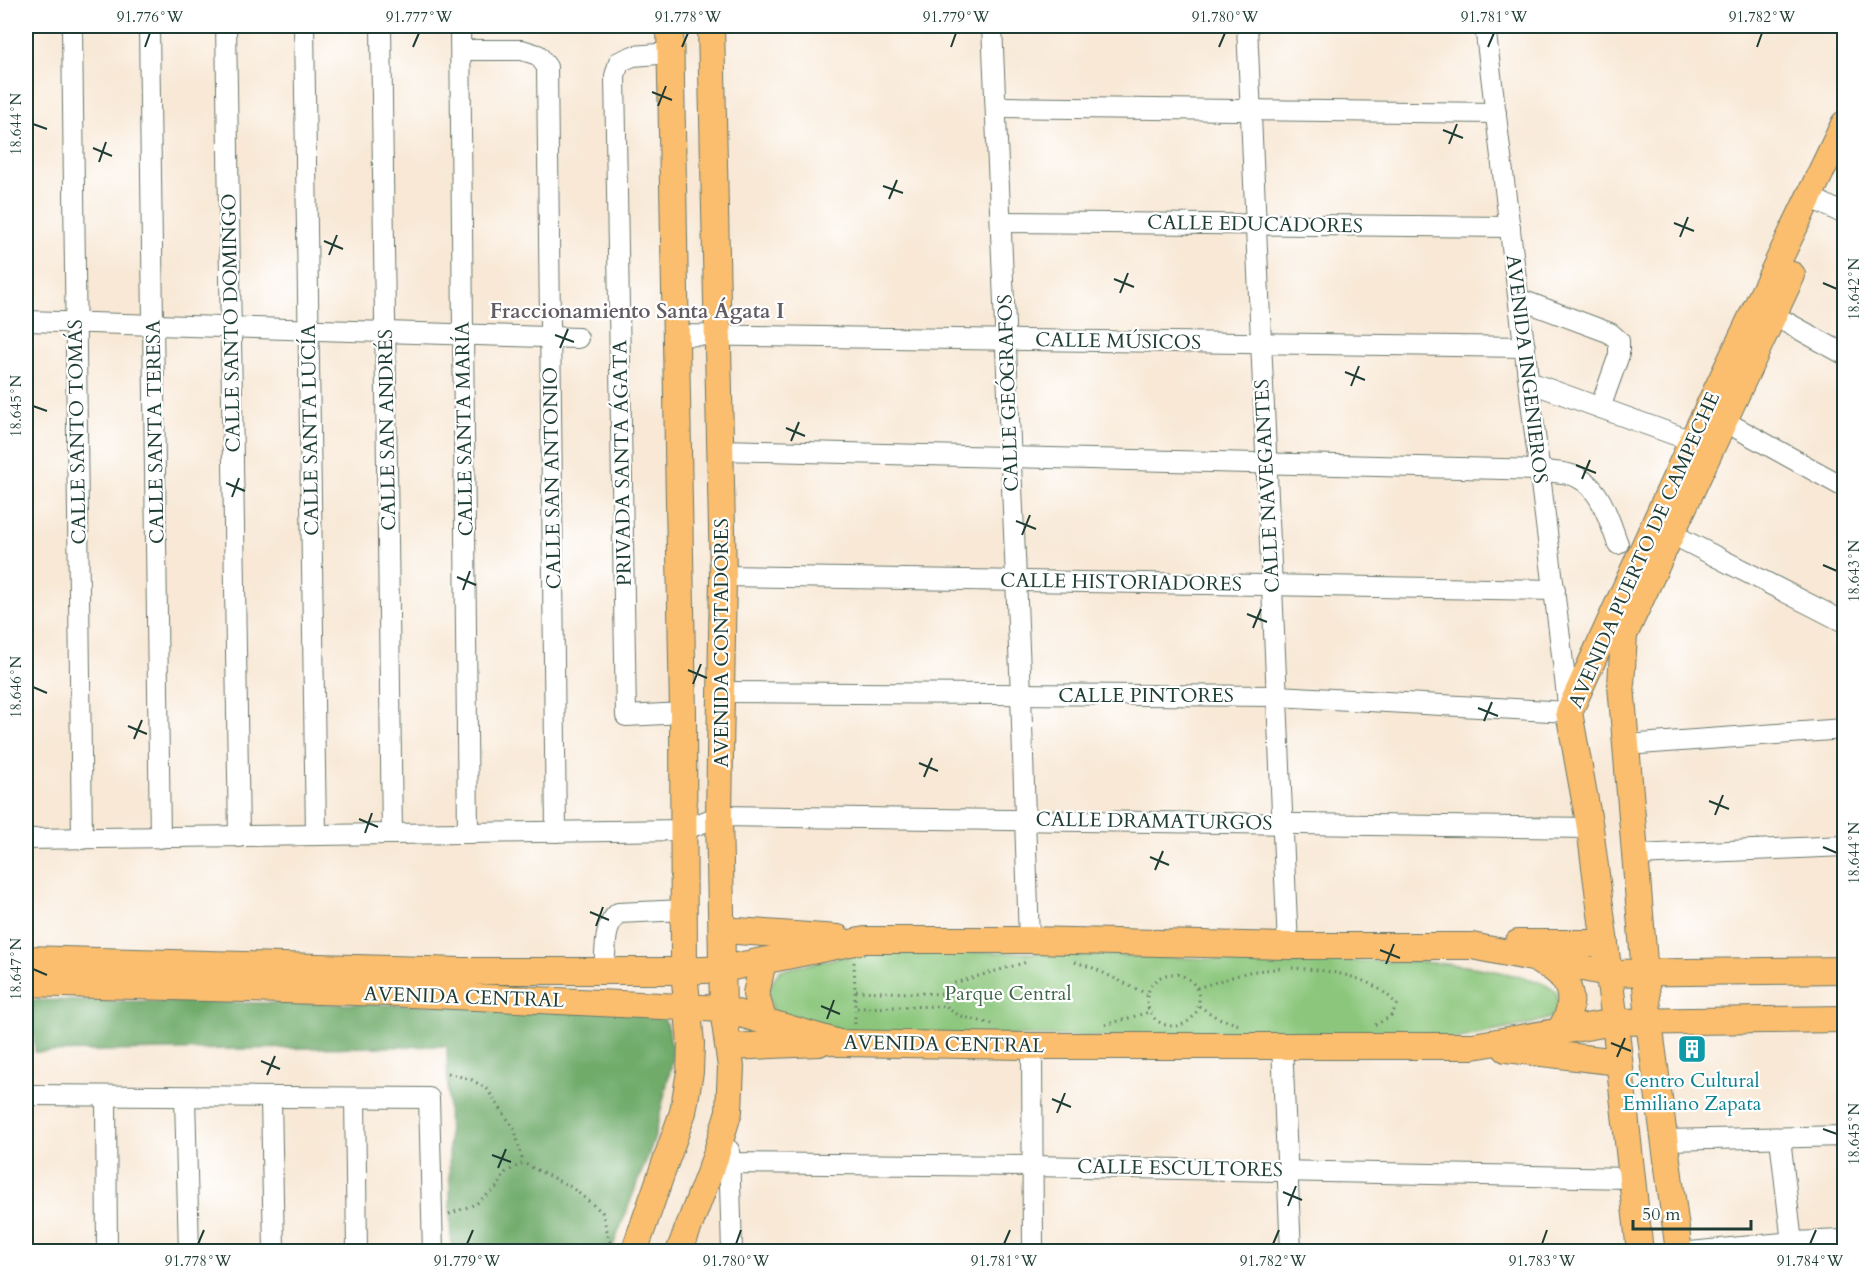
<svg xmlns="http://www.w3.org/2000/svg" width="1870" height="1277" viewBox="0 0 1870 1277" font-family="Cardo,serif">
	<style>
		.green { fill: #8bc67b; stroke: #558258; stroke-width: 1.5 }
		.forest { fill: #70ab6b; stroke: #487450; stroke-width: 1.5 }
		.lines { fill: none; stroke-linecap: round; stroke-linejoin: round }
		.minor-casing { stroke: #6b796c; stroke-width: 22 }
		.major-casing { stroke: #6b796c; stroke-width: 28 }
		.path { stroke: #6b796c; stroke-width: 3; stroke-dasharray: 1.5 4.5; stroke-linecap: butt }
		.minor { stroke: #fff; stroke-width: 20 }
		.major { stroke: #fabe6e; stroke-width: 26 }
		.ticks { fill: none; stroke: #1f3d34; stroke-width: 2 }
		.labels { text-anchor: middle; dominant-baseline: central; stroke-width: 4.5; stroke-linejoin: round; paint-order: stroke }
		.street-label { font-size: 20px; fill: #1f3d34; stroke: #fff }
		.park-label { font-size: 20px; fill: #3f6649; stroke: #fff }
		.culture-label { font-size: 20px; fill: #0d838f; stroke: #fff }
		.neighbourhood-label { font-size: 21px; font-weight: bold; fill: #625b62; stroke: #fff }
		.neatline { fill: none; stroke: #1f3d34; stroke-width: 2 }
		.ticks-label { font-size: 15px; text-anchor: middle; fill: #1f3d34 }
	</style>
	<rect width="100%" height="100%" fill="#fff"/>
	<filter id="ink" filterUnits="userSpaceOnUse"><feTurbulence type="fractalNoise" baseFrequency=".0167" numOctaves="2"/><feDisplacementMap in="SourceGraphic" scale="12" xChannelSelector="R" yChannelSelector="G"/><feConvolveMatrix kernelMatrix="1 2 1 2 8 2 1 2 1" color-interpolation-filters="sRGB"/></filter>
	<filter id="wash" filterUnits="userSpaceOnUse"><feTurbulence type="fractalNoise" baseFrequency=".008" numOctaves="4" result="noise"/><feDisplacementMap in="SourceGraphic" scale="24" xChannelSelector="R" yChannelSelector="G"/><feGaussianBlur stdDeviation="1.35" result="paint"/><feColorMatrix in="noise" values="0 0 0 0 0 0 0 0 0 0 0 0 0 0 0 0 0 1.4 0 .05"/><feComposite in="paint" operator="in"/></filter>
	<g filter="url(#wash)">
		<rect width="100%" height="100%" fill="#f8e8d5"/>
		<path class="green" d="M995 952C1083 954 1170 957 1258 961 1346 964 1435 953 1521 977 1534 980 1547 983 1557 993L1558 1010 1550 1018 1527 1025 1439 1042 845 1033 774 1013C767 993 766 986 781 970L856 954Z"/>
		<polygon class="forest" points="32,1000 659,1008 669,1030 673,1058 654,1140 611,1251 451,1251 447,1046 35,1052"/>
	</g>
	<g filter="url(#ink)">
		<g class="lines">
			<g class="minor-casing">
				<g id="minor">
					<polyline points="72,26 82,839"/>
					<polyline points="149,26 160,838"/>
					<polyline points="226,26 239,837"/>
					<polyline points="304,26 316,835"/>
					<polyline points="381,26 392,834"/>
					<polyline points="460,26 468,833"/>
					<polyline points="992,26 1021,694 1029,940"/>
					<polyline points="1247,26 1288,946"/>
					<polyline points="461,50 522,50 538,55 547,67 556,832"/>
					<polyline points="670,53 633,56 619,62 615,76 626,716 683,713"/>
					<polyline points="996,107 1496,113"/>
					<polyline points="1810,197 1844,214"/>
					<polyline points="1001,222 1510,227"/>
					<polyline points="1519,299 1610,333 1619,341 1619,355 1600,408"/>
					<polyline points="1773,315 1844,354"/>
					<polyline points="26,321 578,338"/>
					<polyline points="676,335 1525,347"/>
					<polyline points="1529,382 1692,441"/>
					<polyline points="1724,421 1844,487"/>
					<path d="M721 450 1540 470C1549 472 1559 472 1568 474 1600 481 1608 518 1618 544"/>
					<polyline points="1660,528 1844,622"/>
					<polyline points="723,576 1555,590"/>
					<polyline points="722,692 1277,696 1569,712 1485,26"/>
					<polyline points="1626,745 1844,729"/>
					<polyline points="26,839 684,830 719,816 1590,828"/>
					<polyline points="1636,855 1844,846"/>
					<path d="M604 971C606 952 603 926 618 913L684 910"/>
					<polyline points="1282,1045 1291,1252"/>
					<polyline points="1032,1046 1033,1252"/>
					<polyline points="26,1095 429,1098 433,1252"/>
					<polyline points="106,1096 107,1252"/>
					<polyline points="185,1097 189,1252"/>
					<polyline points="271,1098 274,1252"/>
					<polyline points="355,1098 357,1252"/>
					<polyline points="1780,1138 1793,1252"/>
					<polyline points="1665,1140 1844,1136"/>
					<polyline points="729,1150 732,1252"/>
					<polyline points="729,1163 1032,1166 1630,1178"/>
					<polyline points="1690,1252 1792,1242 1844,1240"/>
				</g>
			</g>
			<g class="major-casing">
				<g id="major">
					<polyline points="722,930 838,938"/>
					<polyline points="1518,943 1605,943"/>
					<polyline points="26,959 463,971 684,971 723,969 865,940 1029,940 1288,946 1472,946 1608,973 1844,970"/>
					<path d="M1540 962C1573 975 1579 1005 1558 1032"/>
					<polyline points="26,983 390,993 723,1009 839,1043 1032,1046 1473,1046 1615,1022 1844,1019"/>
					<polyline points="763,1020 756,994 763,961"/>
					<polyline points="729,1047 819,1043"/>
					<polyline points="1506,1049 1619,1062"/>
					<polyline points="634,1252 683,1112 690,1072 691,1043 684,971 683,713 670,26"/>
					<polyline points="679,1252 715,1158 729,1111 731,1067 723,1009 719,816 723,576 711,26"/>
					<polyline points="1640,1252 1615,1022 1590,828 1569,712 1692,441 1844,124"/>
					<polyline points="1679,1252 1649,1022 1621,685 1624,635 1792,275"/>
				</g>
			</g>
			<g class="path">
				<polyline points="854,962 855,991 944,994"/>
				<polyline points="1075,962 1093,968 1147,994"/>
				<path d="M1292 968C1328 970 1373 975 1397 1005L1390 1017 1375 1025"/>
				<circle cx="1173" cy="1000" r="26"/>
				<polyline points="1197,988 1248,972 1282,968"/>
				<polyline points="855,992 855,1008"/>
				<polyline points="1199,1006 1216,1017 1239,1025"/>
				<polyline points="855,1024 855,1008 945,1006"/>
				<path d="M992 1024C976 1019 943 1017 944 996 944 990 946 988 951 984L1027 962"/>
				<polyline points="1105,1025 1149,1012"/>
				<polyline points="448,1073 472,1080 487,1089 515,1130 523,1163"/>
				<polyline points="449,1214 476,1204 498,1186 506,1172 523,1163 571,1187 602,1212 611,1246 615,1250"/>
			</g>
			<use href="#minor" class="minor"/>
			<use href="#major" class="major"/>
		</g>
	</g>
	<path class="ticks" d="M145 47 150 33M413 47 419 33M682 47 688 33M951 47 956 33M1219 47 1225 33M1488 47 1494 33M1757 47 1762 33M652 92 672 100M658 106 666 86M33 124 47 129M1443 130 1463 138M1449 144 1457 124M93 148 112 156M99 162 106 142M883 186 903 193M889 199 897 180M1674 223 1694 231M1680 237 1688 217M324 241 343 249M329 255 337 235M1114 279 1134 287M1823 283 1837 289M1120 293 1128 273M555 335 574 342M560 348 568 329M1345 372 1365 380M1351 386 1359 366M33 406 47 411M786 428 805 436M791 441 799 422M1576 465 1596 473M1582 479 1590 460M226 483 245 491M232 497 239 478M1016 521 1036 529M1022 535 1030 515M1823 565 1837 571M457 577 476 585M463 590 470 571M1247 614 1267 622M1253 628 1261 609M688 670 707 678M693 684 701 664M33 687 47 693M1478 708 1498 716M1484 721 1492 702M128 726 147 734M134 739 142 720M919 763 938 771M924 777 932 758M1709 801 1729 809M1715 815 1723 795M359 819 378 827M365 833 372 813M1823 847 1837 853M1150 857 1169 865M1155 870 1163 851M590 912 609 920M596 926 603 907M1380 950 1400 958M1386 964 1394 944M33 969 47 975M821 1006 840 1014M827 1019 834 1000M1611 1043 1631 1051M1617 1057 1625 1038M261 1061 280 1069M267 1075 275 1056M1052 1099 1071 1107M1057 1113 1065 1093M1823 1129 1837 1134M492 1155 511 1162M498 1168 506 1149M1283 1192 1302 1200M1288 1206 1296 1186M198 1244 204 1230M467 1244 473 1230M736 1244 741 1230M1004 1244 1010 1230M1273 1244 1279 1230M1542 1244 1547 1230M1810 1244 1816 1230"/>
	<defs>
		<g id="building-square" transform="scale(1.5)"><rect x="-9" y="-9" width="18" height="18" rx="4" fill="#0f9aa8" stroke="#fff"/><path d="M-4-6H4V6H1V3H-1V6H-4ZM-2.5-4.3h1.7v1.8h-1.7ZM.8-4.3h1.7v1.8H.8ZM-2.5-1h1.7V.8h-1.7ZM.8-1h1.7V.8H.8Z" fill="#fff"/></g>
	</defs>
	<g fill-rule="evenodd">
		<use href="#building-square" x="1692" y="1049"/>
	</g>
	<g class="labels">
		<g class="street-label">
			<text transform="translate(1255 224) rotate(1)">CALLE EDUCADORES</text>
			<text transform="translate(231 323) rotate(-91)">CALLE SANTO DOMINGO</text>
			<text transform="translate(1118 341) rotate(1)">CALLE MÚSICOS</text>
			<text transform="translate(1527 369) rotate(83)">AVENIDA INGENIEROS</text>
			<text transform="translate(1008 393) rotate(-92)">CALLE GEÓGRAFOS</text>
			<text transform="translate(464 429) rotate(-91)">CALLE SANTA MARÍA</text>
			<text transform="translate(310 430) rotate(-91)">CALLE SANTA LUCÍA</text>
			<text transform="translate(387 430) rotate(-91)">CALLE SAN ANDRÉS</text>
			<text transform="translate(77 432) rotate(-91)">CALLE SANTO TOMÁS</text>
			<text transform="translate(155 432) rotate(-91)">CALLE SANTA TERESA</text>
			<text transform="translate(622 463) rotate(-91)">PRIVADA SANTA ÁGATA</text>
			<text transform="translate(552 478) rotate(-91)">CALLE SAN ANTONIO</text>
			<text transform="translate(1267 486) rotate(-93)">CALLE NAVEGANTES</text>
			<text transform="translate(1644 550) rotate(-66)">AVENIDA PUERTO DE CAMPECHE</text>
			<text transform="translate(1121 582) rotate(1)">CALLE HISTORIADORES</text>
			<text transform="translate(721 643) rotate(-90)">AVENIDA CONTADORES</text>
			<text x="1146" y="695">CALLE PINTORES</text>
			<text transform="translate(1154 821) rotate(1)">CALLE DRAMATURGOS</text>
			<text transform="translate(464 997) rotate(2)">AVENIDA CENTRAL</text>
			<text transform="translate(944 1044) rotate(1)">AVENIDA CENTRAL</text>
			<text transform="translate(1180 1168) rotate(1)">CALLE ESCULTORES</text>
		</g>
		<g class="park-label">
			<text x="1008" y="993">Parque Central</text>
		</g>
		<g class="culture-label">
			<text x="1692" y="1080">Centro Cultural<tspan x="1692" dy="23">Emiliano Zapata</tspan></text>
		</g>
		<g class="neighbourhood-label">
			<text x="637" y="311">Fraccionamiento Santa Ágata I</text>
		</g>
	</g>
	<rect width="1870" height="1277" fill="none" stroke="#fff" stroke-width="66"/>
	<path d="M1633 1220v9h118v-9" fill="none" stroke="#1f3d34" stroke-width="3"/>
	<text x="1642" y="1220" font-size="18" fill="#1f3d34" stroke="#ffffff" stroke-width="4.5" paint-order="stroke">50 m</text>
	<rect x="33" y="33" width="1804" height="1211" class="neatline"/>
	<g class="ticks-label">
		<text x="150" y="22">91.776°W</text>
		<text x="419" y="22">91.777°W</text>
		<text x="688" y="22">91.778°W</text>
		<text x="956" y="22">91.779°W</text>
		<text x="1225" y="22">91.780°W</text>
		<text x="1494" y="22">91.781°W</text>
		<text x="1762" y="22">91.782°W</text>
		<text transform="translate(16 124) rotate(-90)" y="5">18.644°N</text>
		<text transform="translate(1854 289) rotate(-90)" y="5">18.642°N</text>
		<text transform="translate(16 406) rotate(-90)" y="5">18.645°N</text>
		<text transform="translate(1854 571) rotate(-90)" y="5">18.643°N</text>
		<text transform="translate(16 687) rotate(-90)" y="5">18.646°N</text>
		<text transform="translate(1854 853) rotate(-90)" y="5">18.644°N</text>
		<text transform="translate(16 969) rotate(-90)" y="5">18.647°N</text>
		<text transform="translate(1854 1134) rotate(-90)" y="5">18.645°N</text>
		<text x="198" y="1266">91.778°W</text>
		<text x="467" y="1266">91.779°W</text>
		<text x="736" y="1266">91.780°W</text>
		<text x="1004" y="1266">91.781°W</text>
		<text x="1273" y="1266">91.782°W</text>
		<text x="1542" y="1266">91.783°W</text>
		<text x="1810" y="1266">91.784°W</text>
	</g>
</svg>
